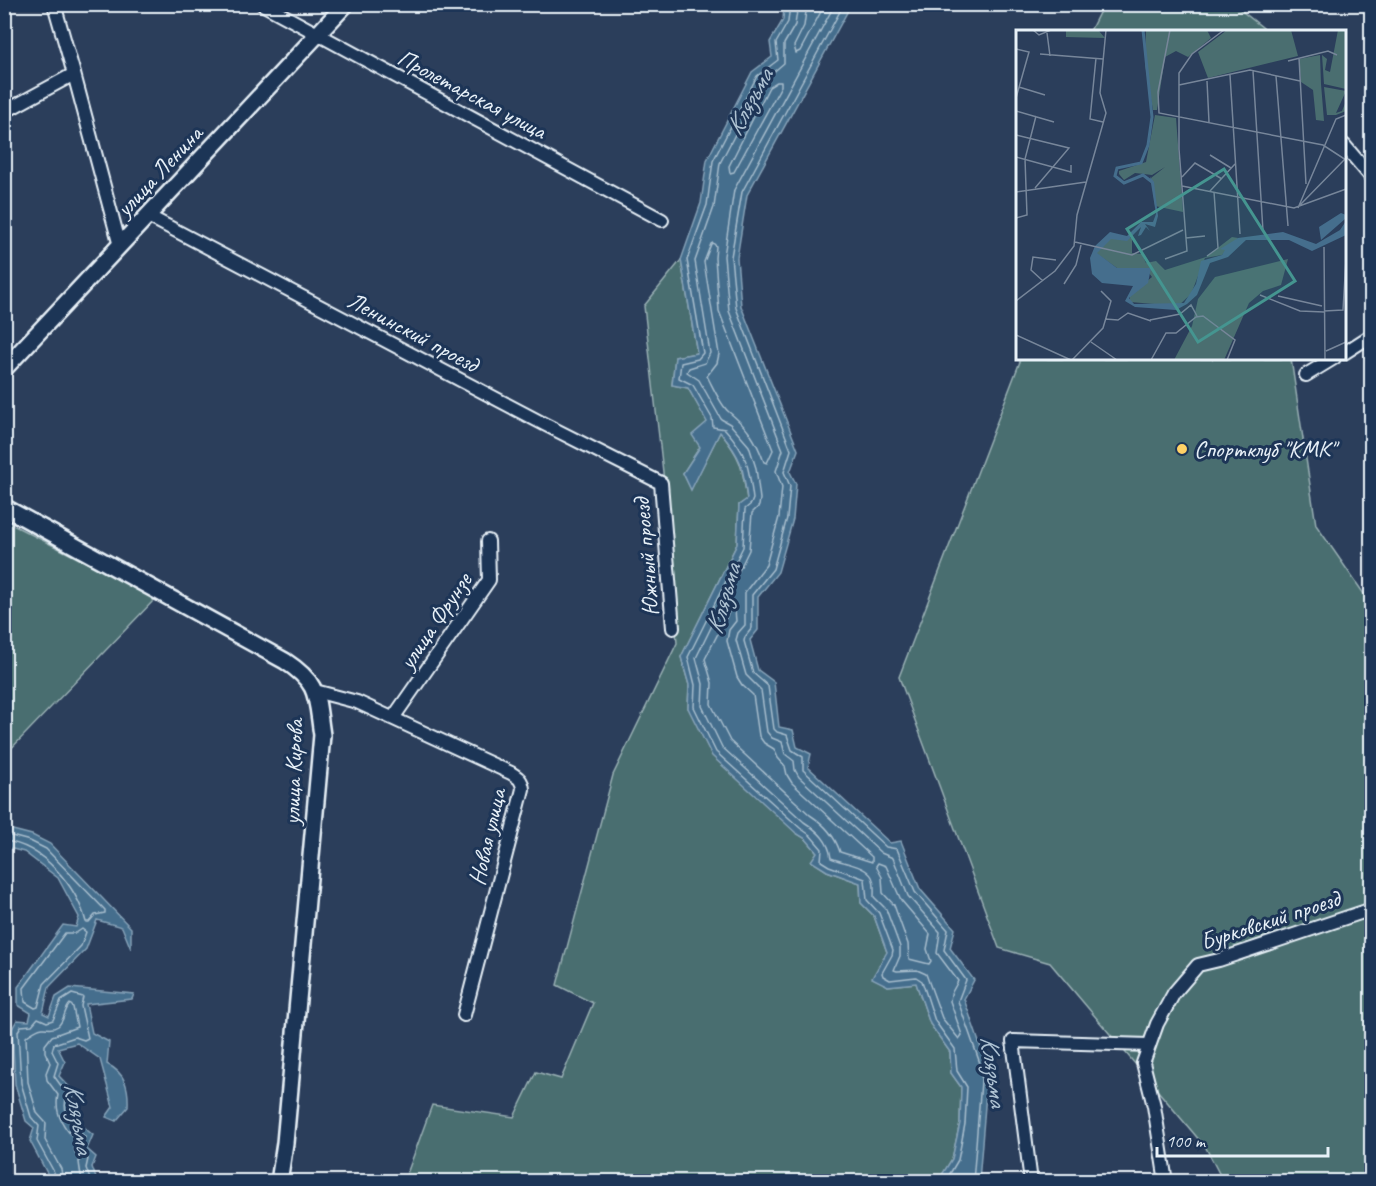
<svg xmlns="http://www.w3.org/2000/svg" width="1376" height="1186" viewBox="0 0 1376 1186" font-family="Caveat,sans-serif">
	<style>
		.green { fill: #4a6e70; stroke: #99b0b4; stroke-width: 1.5 }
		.water { fill: #456e8d; stroke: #86a2b8; stroke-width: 1.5 }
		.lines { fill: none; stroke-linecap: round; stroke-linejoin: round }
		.shore { stroke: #a7bdcd; stroke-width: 1.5 }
		.minor-casing { stroke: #e8f1f8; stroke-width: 16 }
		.tertiary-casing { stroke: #e8f1f8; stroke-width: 20 }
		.minor { stroke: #1d3557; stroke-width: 12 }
		.tertiary { stroke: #1d3557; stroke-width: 15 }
		.poi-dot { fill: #ffd166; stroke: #1d3557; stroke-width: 2 }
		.labels { text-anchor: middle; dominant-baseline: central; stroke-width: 6; stroke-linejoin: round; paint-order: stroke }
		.street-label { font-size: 24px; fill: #e8f1f8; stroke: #1d3557 }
		.poi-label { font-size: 24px; fill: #e8f1f8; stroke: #1d3557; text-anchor: start }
		.water-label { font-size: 26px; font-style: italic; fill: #afc3d3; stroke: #1d3557 }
		.inset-river { fill: none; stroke: #456e8d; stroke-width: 3 }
		.inset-road { fill: none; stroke: #77869a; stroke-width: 1.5 }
		.view { fill: #459590; fill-opacity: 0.15; stroke: #459590; stroke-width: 3 }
		.inset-edge { fill: none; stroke: #e8f1f8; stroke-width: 3 }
	</style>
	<rect width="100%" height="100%" fill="#2b3e5b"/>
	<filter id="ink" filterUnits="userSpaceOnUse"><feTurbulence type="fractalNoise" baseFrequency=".0167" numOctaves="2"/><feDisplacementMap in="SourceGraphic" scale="12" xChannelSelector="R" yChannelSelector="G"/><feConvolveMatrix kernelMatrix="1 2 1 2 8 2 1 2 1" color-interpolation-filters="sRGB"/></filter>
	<g filter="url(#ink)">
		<g class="green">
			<polygon points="1103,5 1234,5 1267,31 1090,31"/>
			<path d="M681 260 697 353 675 357 672 385 688 388 708 422 700 447 683 473 691 489 720 432C742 459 742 466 747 500L739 505 737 544 681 657 689 685 688 708 796 833 806 839 817 852 812 861 827 871 860 883 861 903 874 916 887 952 888 986 916 983 930 1024 950 1052 951 1073 961 1087 960 1123 952 1159 938 1182H404L432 1105 514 1117 536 1072 561 1079 593 1003 557 985 613 775 677 643 663 472 644 306Z"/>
			<polygon points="1021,359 1291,359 1316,525 1371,604 1371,1181 1223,1181 1206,1148 1050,963 999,948 899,677"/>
			<polygon points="5,521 156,598 5,755"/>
		</g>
		<g class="water">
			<path d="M784 5H851L747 195 737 258 741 306 798 450 790 472 796 484 793 519 778 572 758 597V630L750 640 758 670 774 682 779 727 793 730 797 747 811 754 808 767 890 843 901 841 920 889 955 929 950 948 974 980 964 999 988 1068 979 1181H938L952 1159 960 1123 961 1087 951 1073 950 1052 930 1024 916 983 888 986 872 978 887 952 874 916 861 903 860 883 827 871 811 861 817 852 806 839 796 833 712 756 688 708 689 685 681 657 737 544 739 505 747 499C743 466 742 458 720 432L691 490 683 473 700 447 692 435 707 422 688 388 672 385 675 357 697 353 681 260 701 203 707 160 752 72 772 57 770 42 783 20Z"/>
			<path d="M5 828 32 835 50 844 131 928V949L122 927 97 920 86 949 49 987 43 1013 49 1016 56 997 70 988 134 994 132 999 86 1004 92 1033 109 1042 107 1064C125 1073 129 1087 128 1107L116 1121 106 1117 113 1107 100 1059 77 1043 58 1048 65 1062 59 1076 75 1093 70 1104 77 1122 93 1135 87 1149 96 1157 92 1167 97 1181H50L48 1175 30 1141 34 1128 26 1121 15 1084 12 1029 17 1020 29 1021 31 1013 18 1005V987L63 925 76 927 79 917 58 878 24 852 5 847Z"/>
		</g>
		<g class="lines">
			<g class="shore">
				<path d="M790 4 788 22 776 43 778 60 757 76 713 161 707 205 687 260 703 353 698 359 681 363 679 378 693 385 712 418 713 427 725 429C747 453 749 467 753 499L751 504 745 509 743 547 688 657 695 685 694 707 716 752 800 828 810 835 822 849 821 861 829 866 865 879 867 900 879 913 893 950 892 955 882 973 883 976 890 980 916 977 922 981 935 1021 955 1049 957 1071 967 1087 965 1124 958 1160 945 1182"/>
				<path d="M798 4 795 25 784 44V63L763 81 720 163 714 207 695 261 710 353 705 363 689 368 687 372 699 380 721 419 730 424 749 446 756 468 760 499 759 506 752 513 749 550 696 658 703 684 702 706 722 747 804 822C818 831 829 841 831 858 842 863 866 865 872 877 875 883 874 891 874 897L886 909 900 947V956L894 970 897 971 917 970 926 974 942 1018 959 1039 962 1035 950 1001 951 994 958 981 937 953 940 932 908 896 893 858 881 853 799 777 795 770 794 761 785 754 782 742 772 738 767 732 761 690 746 675 736 640 738 633 745 625V592L766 565 779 517 782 487 776 471 783 450 729 311 724 256 734 190 835 4"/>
				<polyline points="807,4 804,26 794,46 796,53 800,51 825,4"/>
				<polyline points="844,4 742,192 731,257 736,308 791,450 784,472 790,486 787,518 773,569 752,595 752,628 745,637 744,641 753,673 768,686 774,729 777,732 787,735 792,750 803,757 803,770 886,847 897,849 915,892 948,930 944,950 966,980 958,1001 982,1069 973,1182"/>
				<polygon points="777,82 781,82 781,86 734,172 730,173 729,166 769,87"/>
				<path d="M713 243 716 246 715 258 719 311 773 450 767 463 764 462C756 439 747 427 729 412 721 406 712 385 707 376L717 363 719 354 704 262 711 244Z"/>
				<path d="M731 608 735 610 736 621 729 630 727 641 737 677 742 685 753 695 759 736 764 743 774 749 778 758 785 766 787 775 792 783 872 857V862L840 852C835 836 824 824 810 815L730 741 711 704 712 683 705 659Z"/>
				<path d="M4 834 30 841 46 849 105 910V913L95 915 89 922H86C77 887 43 845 4 841"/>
				<polygon points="878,863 886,866 901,900 930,934 927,949 931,961 929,964 909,959 908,944 894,905 883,893 882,877 876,866"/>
				<polygon points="82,929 86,932 81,946 44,984 38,1007 35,1008 25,1002 24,988 65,933 76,933"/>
				<path d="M55 1182 54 1172 37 1141 39 1126 31 1117 21 1083 18 1031 21 1026 32 1025 38 1018 47 1022 53 1020 61 1001 72 994 83 997 81 1006 88 1038 84 1040 75 1037 54 1044 52 1051 58 1063 54 1076 67 1094C61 1115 70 1123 85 1137L81 1149 88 1159 86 1168 91 1182"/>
				<path d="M63 1182 61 1169 45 1140 46 1123 37 1113 28 1082 26 1037C29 1034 39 1028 43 1028 49 1028 52 1030 58 1026 65 1020 64 1010 70 1004L73 1007 77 1027 52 1036 45 1045V1052L50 1063 46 1073 47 1080 58 1095C54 1112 63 1127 75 1139 72 1156 78 1151 79 1162 80 1169 80 1174 83 1182"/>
			</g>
			<g class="minor-casing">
				<g id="minor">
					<polyline points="54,4 74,74 120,246"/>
					<polyline points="262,4 662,220"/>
					<polyline points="4,112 74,74"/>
					<polyline points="1344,145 1372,178"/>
					<polyline points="148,216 544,424 661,483 673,628"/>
					<polyline points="1344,353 1372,335"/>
					<polyline points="1306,375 1334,358"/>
					<path d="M315 691 357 702 511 773C519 778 522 780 523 789L464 1015"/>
					<polyline points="393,718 489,580 488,541"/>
					<polyline points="1031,1182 1013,1041 1149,1045"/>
					<polyline points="1166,1182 1154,1106 1143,1063 1157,1024 1174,993 1198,965 1219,960 1372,909"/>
				</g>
			</g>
			<g class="tertiary-casing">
				<g id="tertiary">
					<polyline points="4,369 346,4"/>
					<path d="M4 507 285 661C320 684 316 696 322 735L285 1143 279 1182"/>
				</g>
			</g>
			<use href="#minor" class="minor"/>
			<use href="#tertiary" class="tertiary"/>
		</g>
	</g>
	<circle class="poi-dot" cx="1182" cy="449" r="6"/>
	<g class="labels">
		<g class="street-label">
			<text transform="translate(472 94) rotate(28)">Пролетарская улица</text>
			<text transform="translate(159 171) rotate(-47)">улица Ленина</text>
			<text transform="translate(413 332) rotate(28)">Ленинский проезд</text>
			<text transform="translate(646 557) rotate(-95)">Южный проезд</text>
			<text transform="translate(435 621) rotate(-56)">улица Фрунзе</text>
			<text transform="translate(293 772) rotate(-88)">улица Кирова</text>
			<text transform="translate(487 837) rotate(-77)">Новая улица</text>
			<text transform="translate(1270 920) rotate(-18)">Бурковский проезд</text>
		</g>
		<g class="poi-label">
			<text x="1194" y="449">Спортклуб "КМК"</text>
		</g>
		<g class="water-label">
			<text transform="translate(749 102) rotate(-61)">Клязьма</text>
			<text transform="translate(723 599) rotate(-74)">Клязьма</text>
			<text transform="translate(994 1071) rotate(82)">Клязьма</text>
			<text transform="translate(79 1118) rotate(80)">Клязьма</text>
		</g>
	</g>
	<g transform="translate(1016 30)">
		<rect width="330" height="330" fill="#2b3e5b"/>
		<path d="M50 0H90L83 1 89 8 50 7ZM130 0H191L195 8 172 27 160 21 149 27 141 80H137L129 35ZM211 0H275L282 26 192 48 182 22ZM322 0H330V59L308 54 306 25 311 29 309 40 314 42ZM304 25 305 54 308 91 300 90 297 60 285 52 283 29ZM308 57 330 61 320 83 326 81 330 71V81L320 85H311ZM139 85 160 88 167 182 139 176 135 148 149 137 136 145 119 143 108 150 103 144V141L130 132ZM216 207 222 208 206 225 189 228 175 264 162 276 114 272V265L136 247 130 239 101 238 80 223 95 208H116V223L126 224 130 233 140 231 149 240 190 227ZM272 229 265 255 247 261 233 273 208 330H158L176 296 182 269 199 247Z" fill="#4a6e70"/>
		<path d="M134 147 138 152 142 186 139 197 129 194 134 201 130 197 125 205 122 206 125 197 111 211 95 209 81 223 101 238H135L132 253 113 268 118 274 168 273 180 254 185 231 206 225 209 220 204 219 222 208 267 202 300 214 324 200 330 191V205L296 221 273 210H230L212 227 194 233 181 265 171 274 160 280 119 277 109 271 117 256 86 253 76 244 74 228 79 216 94 202 111 206 125 192H137L140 184ZM325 183 330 185 329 189 305 210 303 197Z" fill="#456e8d"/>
		<path class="inset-river" d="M127 0 136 87 132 115 125 133 101 138 99 146 108 153 127 145 136 152"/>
		<path class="inset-road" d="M17 0 23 5 35 0M154 0 142 62 143 83 307 115 330 130M31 3 34 26M0 19 13 22 0 68M24 24 87 29M80 28 74 89 87 92M283 28 290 154M272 31 312 21 321 25M237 41 247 201M214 45 224 204M260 46 272 196M191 51 193 92M163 55 234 40 284 51M3 57 29 65M0 81 38 92M0 105 53 118 19 158M194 125 215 138M0 127 55 142V135M166 147 179 133 206 149M166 156 278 178 330 159M194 161 219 134M0 162 70 152M284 175 329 129M282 178 320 89 330 85M0 188 11 185 9 129 20 86M170 208 189 206M59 212 116 225 167 200M308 217 309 330M191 226 202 218 198 162M149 229 171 221 163 119V43L176 24 208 0M27 251 15 240 17 227 40 230M48 254 60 235 65 215M244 265 284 281 308 282M262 266 306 276M0 271 39 241 58 216 61 185 90 83 84 63 90 0M308 281 327 280 330 229M89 289 102 290 112 283 135 291M134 290 164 284 175 275 181 286M0 305 55 330M75 312 101 330M310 321 330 312M56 330 87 298 95 271 85 261M135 330 150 303H160L180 287 187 286 219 310 211 330"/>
		<path class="view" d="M208 139 279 251 182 312 111 199Z"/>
		<rect width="330" height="330" class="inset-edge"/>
	</g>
	<rect width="1376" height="1186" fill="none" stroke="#1d3557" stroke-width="24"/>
	<rect x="12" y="12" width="1352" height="1162" fill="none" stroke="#e8f1f8" stroke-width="2" filter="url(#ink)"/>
	<path d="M1157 1147v9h171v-9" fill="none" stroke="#e8f1f8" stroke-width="3"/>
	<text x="1166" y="1147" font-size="18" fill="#e8f1f8" stroke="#1d3557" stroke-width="4.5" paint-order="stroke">100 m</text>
</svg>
